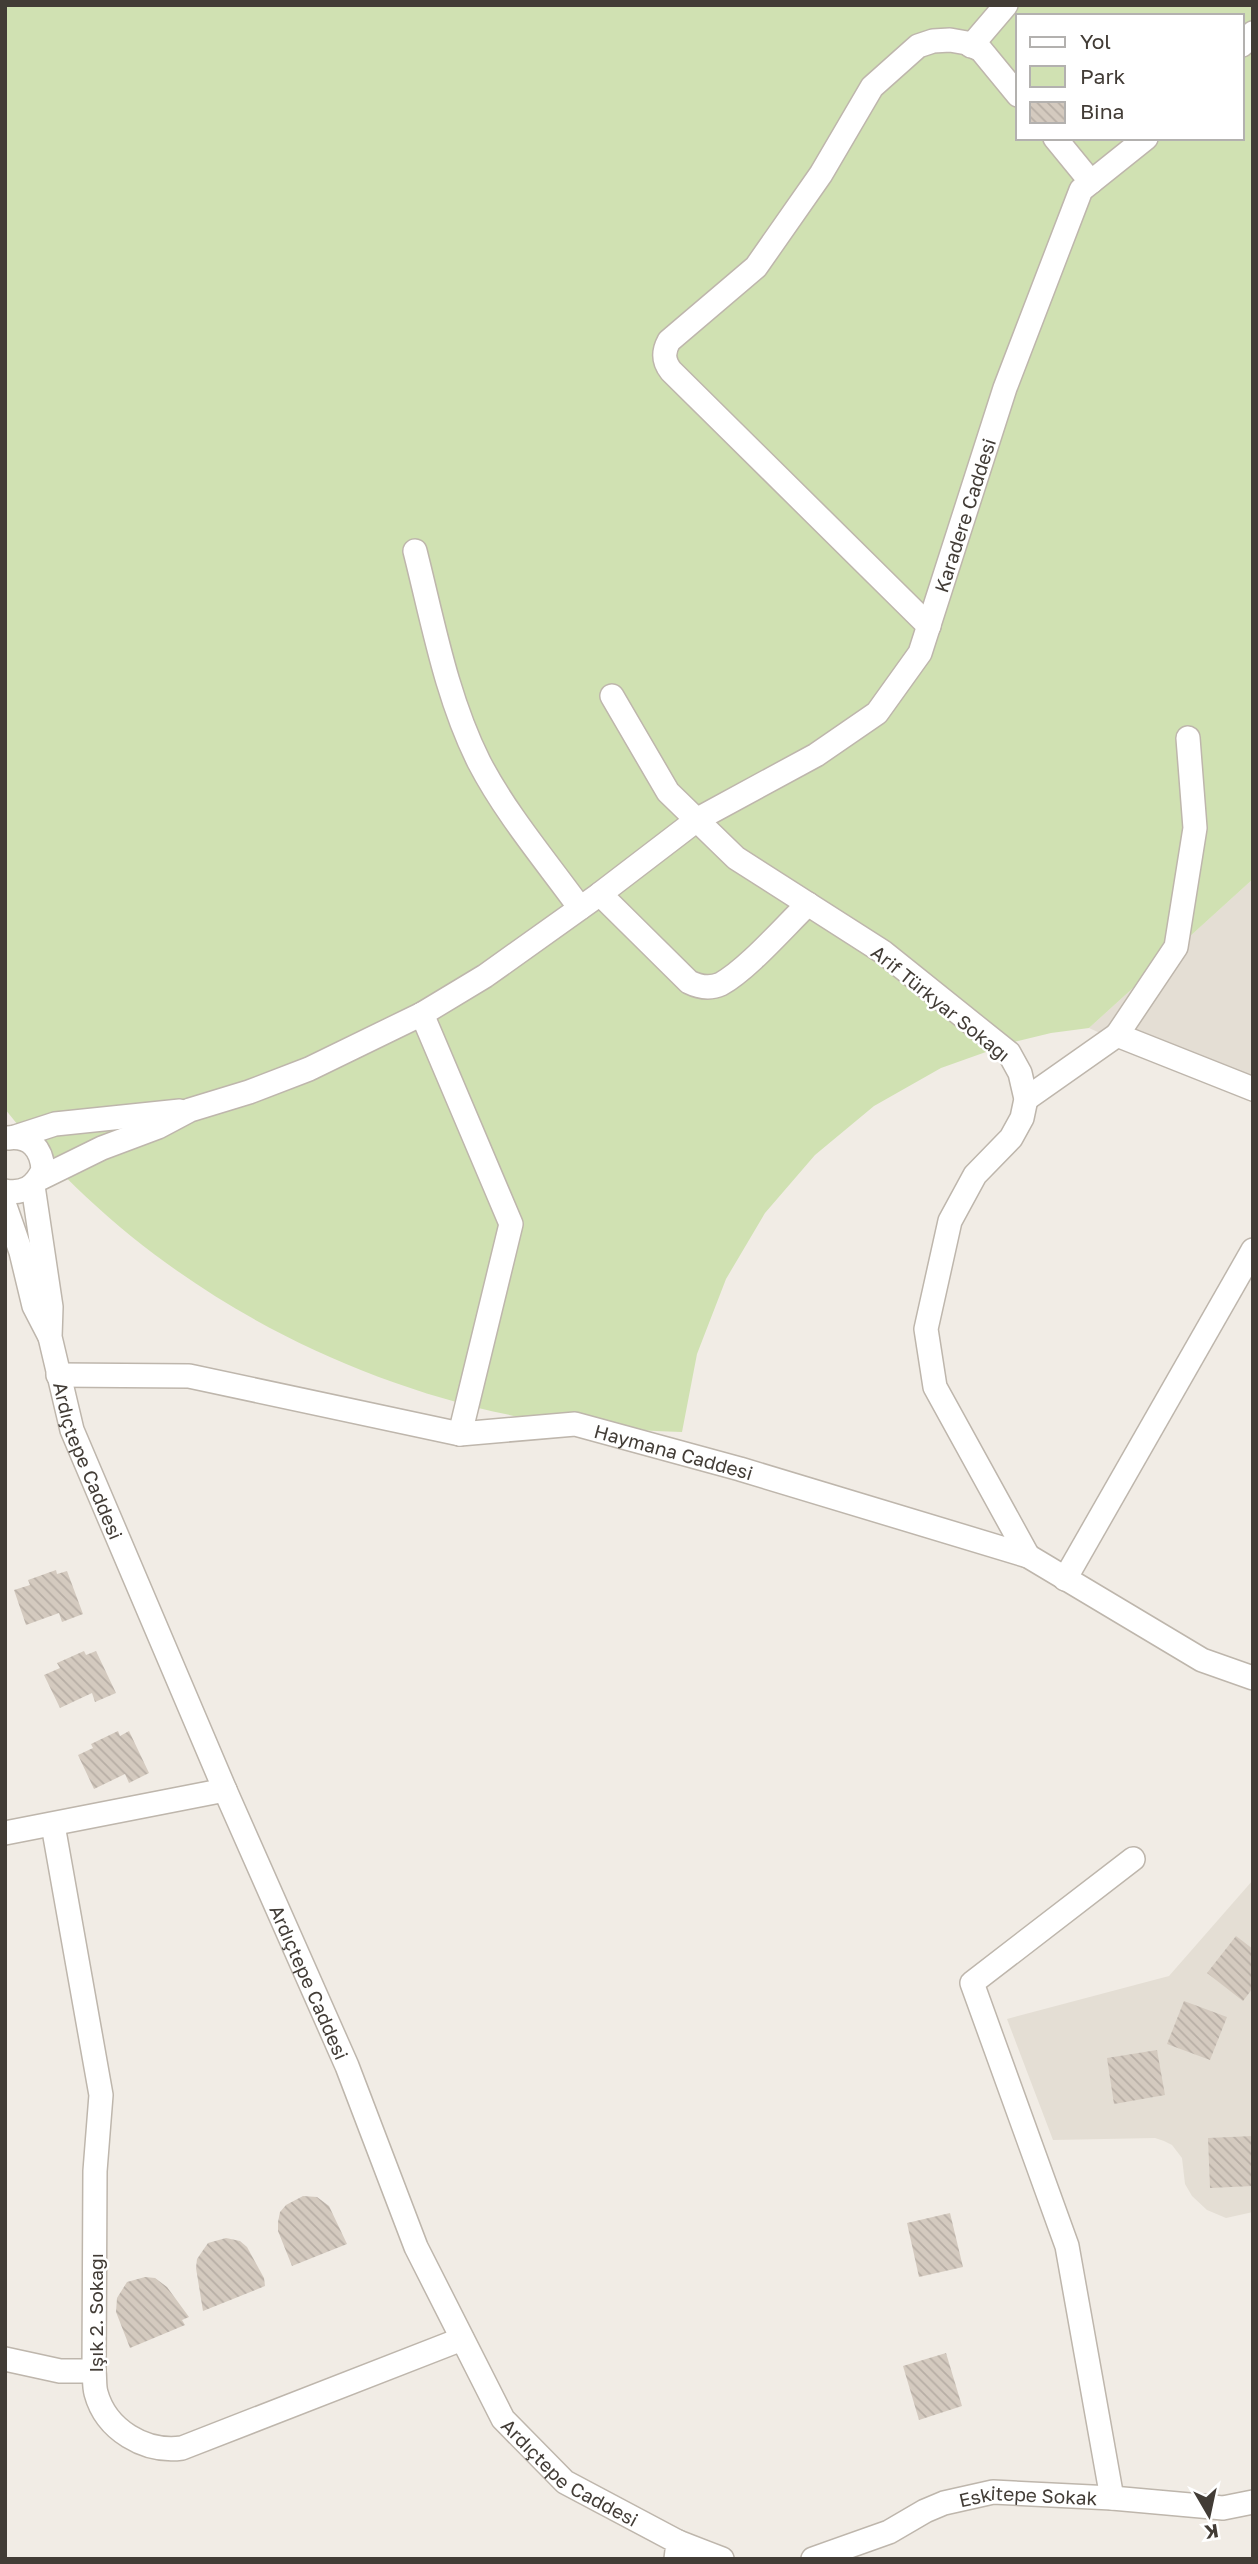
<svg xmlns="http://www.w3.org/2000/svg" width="1258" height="2564" viewBox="0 0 1258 2564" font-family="'Golos Text',sans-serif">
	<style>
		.residential { fill: #e4ded4 }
		.green { fill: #d0e1b2; fill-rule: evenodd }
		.building { fill: url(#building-back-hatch) }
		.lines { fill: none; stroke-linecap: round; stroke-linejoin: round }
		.minor-casing { stroke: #beb6ac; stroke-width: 26 }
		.minor { stroke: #fff; stroke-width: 23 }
		.labels { text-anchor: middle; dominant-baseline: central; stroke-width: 5; stroke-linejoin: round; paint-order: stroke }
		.street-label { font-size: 19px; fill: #423c36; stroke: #fff }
	</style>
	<defs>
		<pattern id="building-back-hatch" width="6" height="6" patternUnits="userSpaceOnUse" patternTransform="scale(1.75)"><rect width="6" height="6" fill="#d4cabf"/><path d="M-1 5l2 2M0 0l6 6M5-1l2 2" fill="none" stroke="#b7aea5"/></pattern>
	</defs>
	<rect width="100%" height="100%" fill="#f1ece5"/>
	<g class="residential">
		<polygon points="1253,879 1253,1103 1089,1028"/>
		<polygon points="1253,1880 1253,2212 1226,2218 1207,2210 1192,2196 1185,2184 1182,2158 1172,2145 1164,2141 1155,2138 1053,2140 1007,2019 1169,1976"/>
	</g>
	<path class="green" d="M5 5H1253V879L1089 1028 1051 1033 1014 1042 941 1068 874 1106 815 1155 765 1213 726 1279 697 1354 682 1432C628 1430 572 1427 519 1417 318 1376 133 1270 5 1109ZM1018 16H1242V138H1018Z"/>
	<g class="building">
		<polygon points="56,1570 57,1574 67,1571 83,1614 62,1622 59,1613 26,1625 14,1590 30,1585 28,1580"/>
		<polygon points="84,1651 86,1655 96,1651 116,1693 95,1702 92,1693 60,1708 44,1675 60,1668 57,1663"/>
		<polygon points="118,1731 120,1736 129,1731 149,1773 129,1783 125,1774 94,1789 78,1755 93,1748 91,1744"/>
		<polygon points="1236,1936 1253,1949 1253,1988 1243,2001 1207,1973"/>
		<polygon points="1184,2001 1227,2017 1210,2060 1167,2044"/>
		<polygon points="1157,2050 1165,2095 1114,2104 1107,2058"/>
		<polygon points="1253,2136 1253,2186 1210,2188 1208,2138"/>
		<polygon points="303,2196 317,2197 329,2206 347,2244 292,2266 278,2231 278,2222 280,2212 286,2205"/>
		<polygon points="950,2213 963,2267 919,2277 907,2223"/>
		<polygon points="226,2238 240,2241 247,2247 264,2278 265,2286 203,2311 196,2268 197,2259 208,2243"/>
		<polygon points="145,2277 155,2278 167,2287 189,2317 182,2320 185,2325 130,2348 116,2312 117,2298 127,2282"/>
		<polygon points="946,2353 962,2406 919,2420 903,2366"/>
	</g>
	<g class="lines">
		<g class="minor-casing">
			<g id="minor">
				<polyline points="1242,45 1253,33"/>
				<polyline points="971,46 1006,5"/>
				<polyline points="1055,138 1091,182"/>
				<path d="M415 551C433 622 446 696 479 762 506 814 546 861 580 908"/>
				<path d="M929 626 671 371C663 361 663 352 669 341L756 267 821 174 872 87 918 46 933 41 950 40 967 43 981 50 1018 95"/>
				<polyline points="612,696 668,792 736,858 883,952 1009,1053 1020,1073 1026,1099 1022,1118 1011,1138 975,1175 950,1221 926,1329 935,1387 1028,1556"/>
				<path d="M600 894 689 982C699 987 710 989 721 984 748 969 785 926 808 904"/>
				<polyline points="422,1014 511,1224 460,1434"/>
				<polyline points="1117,1035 1176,947 1195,828 1188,738"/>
				<polyline points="1026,1099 1117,1035 1253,1089"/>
				<polyline points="15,1137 55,1124 180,1111"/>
				<path id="s1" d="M39 1179 102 1148 158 1127 190 1110 249 1092 309 1069 422 1014 485 976 600 894 698 819 816 755 877 713 920 653 1005 388 1081 190 1146 138"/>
				<path id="s2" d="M33 1186 51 1307 50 1337 72 1430 225 1790 347 2066 416 2247 503 2419 565 2482 678 2542 676 2559"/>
				<path d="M5 1191C24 1194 35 1187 43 1170 42 1149 30 1135 8 1138"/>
				<polyline points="5,1206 21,1252 34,1306 49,1335"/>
				<path id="s3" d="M58 1375 189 1376 460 1434 575 1424 740 1469 1028 1556 1202 1660 1253 1678"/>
				<polyline points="1065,1579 1253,1250"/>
				<path d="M53 1825 101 2095 95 2171 94 2371C95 2378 94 2386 96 2393 106 2430 145 2453 182 2448L462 2339"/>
				<polyline points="5,1833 225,1790"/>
				<polyline points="5,2359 60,2371 94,2371"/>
				<polyline points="1112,2498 1067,2246 972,1983 1133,1859"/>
				<polyline points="698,2559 678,2542 722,2559"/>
				<path id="s4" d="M813 2559 889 2532 925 2511 944 2503 993 2492 1112 2498 1223 2508 1253 2502"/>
			</g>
		</g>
		<use href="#minor" class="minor"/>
	</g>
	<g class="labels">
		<g class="street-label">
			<text stroke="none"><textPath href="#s1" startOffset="1183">Karadere Caddesi</textPath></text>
			<text transform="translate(941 1003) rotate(39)">Arif Türkyar Sokağı</text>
			<text stroke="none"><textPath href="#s3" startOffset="626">Haymana Caddesi</textPath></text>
			<text stroke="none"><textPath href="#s2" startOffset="282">Ardıçtepe Caddesi</textPath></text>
			<text stroke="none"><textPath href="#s2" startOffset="849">Ardıçtepe Caddesi</textPath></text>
			<text transform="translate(95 2313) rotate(-90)">Işık 2. Sokağı</text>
			<text stroke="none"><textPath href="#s2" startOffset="1414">Ardıçtepe Caddesi</textPath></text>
			<text stroke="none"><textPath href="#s4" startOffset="228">Eskitepe Sokak</textPath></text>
		</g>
	</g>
	<rect width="1258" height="2564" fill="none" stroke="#423c36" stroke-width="14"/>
	<rect x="1016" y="14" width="228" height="126" fill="#ffffff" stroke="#b3b1af" stroke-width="2"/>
	<rect x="1030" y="37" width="35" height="10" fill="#ffffff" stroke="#b3b1af" stroke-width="2"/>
	<text x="1080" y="49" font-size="21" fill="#423c36">Yol</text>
	<rect x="1030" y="66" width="35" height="21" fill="#d0e1b2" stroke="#b3b1af" stroke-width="2"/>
	<text x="1080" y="84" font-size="21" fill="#423c36">Park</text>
	<rect x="1030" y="102" width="35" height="21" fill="url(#building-back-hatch)" stroke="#b3b1af" stroke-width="2"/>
	<text x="1080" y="119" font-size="21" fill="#423c36">Bina</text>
	<g transform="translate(1209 2515) rotate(171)" stroke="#ffffff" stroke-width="5" paint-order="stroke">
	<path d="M0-5L12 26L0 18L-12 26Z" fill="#423c36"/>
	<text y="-10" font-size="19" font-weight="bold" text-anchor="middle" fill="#423c36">K</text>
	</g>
</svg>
